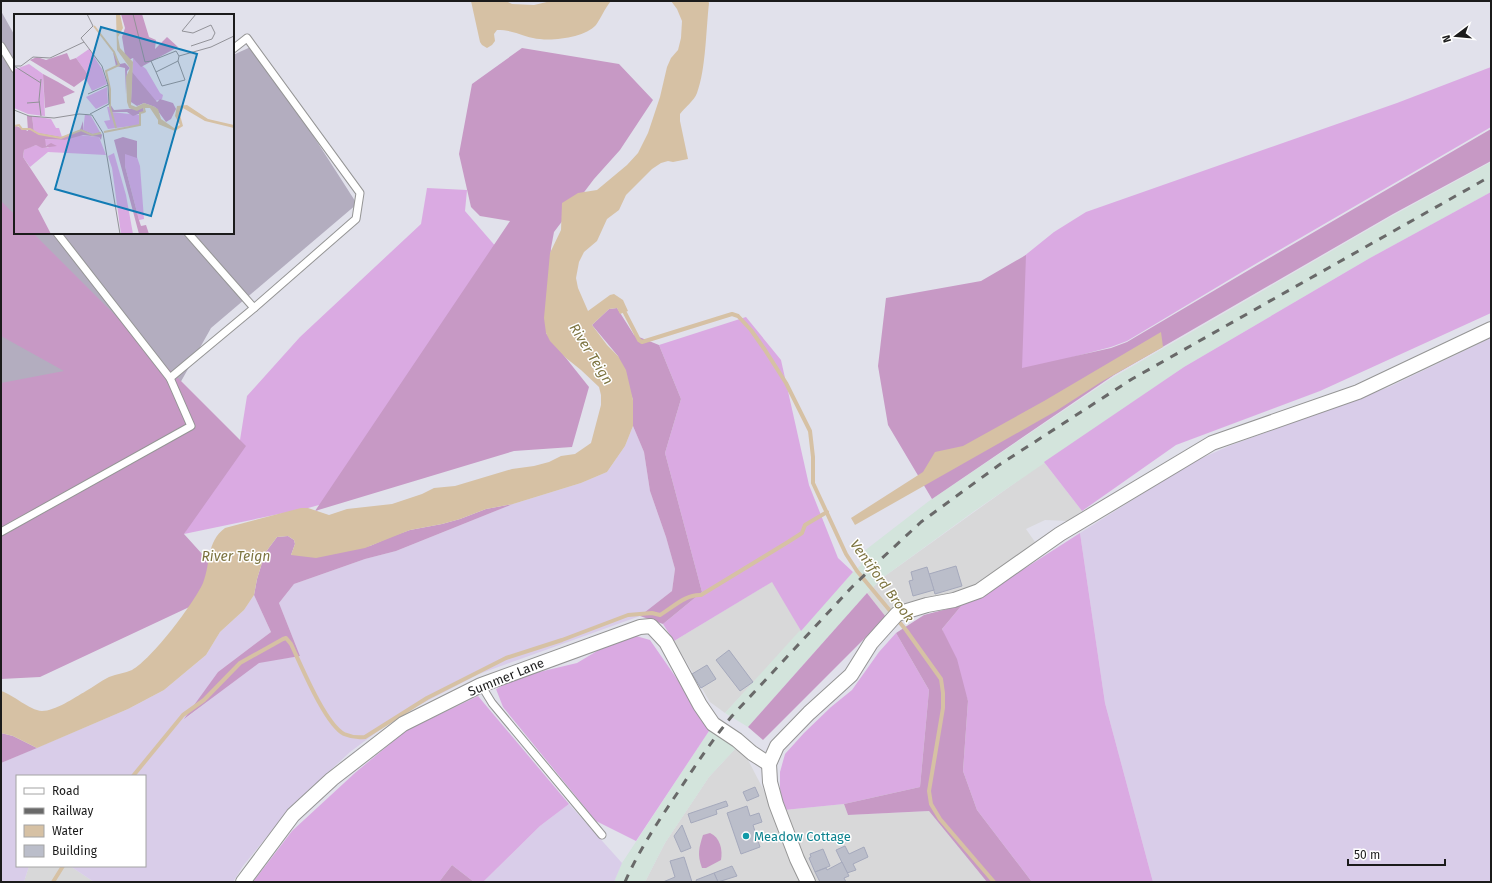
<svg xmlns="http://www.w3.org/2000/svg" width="1492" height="883" viewBox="0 0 1492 883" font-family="'Fira Sans',sans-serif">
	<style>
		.residential { fill: #d8d8d9 }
		.industrial { fill: #d3e4dc }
		.construction { fill: #b3adbf }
		.farmland { fill: #d9cde9 }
		.grass { fill: #daaae2 }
		.forest { fill: #c799c5 }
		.water { fill: #d6c1a4 }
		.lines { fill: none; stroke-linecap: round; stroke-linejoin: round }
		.stream { stroke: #d6c1a4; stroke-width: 4 }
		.building { fill: #bbbeca; stroke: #a5a9bc }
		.service-casing { stroke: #959595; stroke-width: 9 }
		.minor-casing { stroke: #959595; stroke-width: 16 }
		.service { stroke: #fff; stroke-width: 7 }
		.minor { stroke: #fff; stroke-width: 14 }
		.rail { stroke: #696969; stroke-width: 3; stroke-dasharray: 8 8; stroke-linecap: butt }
		.culture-dot { fill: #0f9aa8; stroke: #fff; stroke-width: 1.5 }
		.labels { text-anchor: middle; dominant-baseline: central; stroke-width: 3; stroke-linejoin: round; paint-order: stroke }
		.street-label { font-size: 13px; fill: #1b1b1b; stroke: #fff }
		.culture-label { font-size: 13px; fill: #0d838f; stroke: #fff; text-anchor: start }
		.water-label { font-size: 14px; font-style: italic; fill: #7d7440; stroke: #fff }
		.inset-river { fill: none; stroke: #d6c1a4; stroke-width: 2 }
		.inset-road { fill: none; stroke: #929298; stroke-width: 1 }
		.view { fill: #117bb4; fill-opacity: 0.15; stroke: #117bb4; stroke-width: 2 }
		.inset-edge { fill: none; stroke: #1b1b1b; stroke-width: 2 }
	</style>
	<rect width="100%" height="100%" fill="#e1e1eb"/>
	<g class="residential">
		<polygon points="1044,462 1082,511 1068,521 1045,520 1026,529 1035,542 973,588 938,599 908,602 886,617 867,593 885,576"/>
		<polygon points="773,581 801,631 725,713 710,702 674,641"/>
		<polygon points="736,748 747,758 775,812 784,810 844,804 848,815 929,811 987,882 645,882 665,843 709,777"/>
		<polygon points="29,866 70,866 94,882 24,882"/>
	</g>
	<g class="industrial">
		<polygon points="1491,162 1491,192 1370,258 1184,367 973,512 885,576 867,593 748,727 725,713 853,572 861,565 859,555 929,501 1112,378 1392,216"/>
		<polygon points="711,728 736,748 709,777 665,843 645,882 614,882 620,866"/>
	</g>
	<polygon class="construction" points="1,11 15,36 15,233 233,233 233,55 255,45 357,204 211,328 179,385 1,526"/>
	<g class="farmland">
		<polygon points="1491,338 1491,882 1153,882 1105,703 1080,533 1193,462 1229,446 1389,387"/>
		<polygon points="633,426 644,452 650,491 666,537 675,569 672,591 640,616 479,674 398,716 350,752 291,807 243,866 233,882 94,882 70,866 145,866 145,776 17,776 17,866 29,866 24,882 1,882 1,763 128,709 164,690 206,655 220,632 244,610 254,595 271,632 218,672 186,718 259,662 300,656 279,603 294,584 365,559 396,551 513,504 581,483 607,472 625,446"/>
		<polygon points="569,804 622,863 614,882 483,882 540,826"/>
	</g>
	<g class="grass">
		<polygon points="1491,67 1491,127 1252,266 1127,341 1111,347 1020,371 1023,257 1054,232 1086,212 1397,103"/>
		<polygon points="427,188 467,190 465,211 517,271 341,499 308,508 184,534 240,440 247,396 300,337 421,224"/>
		<polygon points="1491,192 1491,313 1320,391 1176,445 1082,511 1044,462 1184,367 1370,258"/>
		<polygon points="746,317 781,360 809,485 838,558 853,572 801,631 772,582 674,641 663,624 702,592 665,453 681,399 659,345"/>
		<polygon points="1080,533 1105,703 1153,882 1032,882 977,810 963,771 968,701 942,629 962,605 980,597"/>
		<polygon points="896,633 929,690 920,787 844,804 784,810 780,789 780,772 785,754 804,733 831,707 852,690 879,652"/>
		<polygon points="636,636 650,640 711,728 636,841 596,821 503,707 496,689 509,682 535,673 577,663 602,648"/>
		<polygon points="478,696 569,804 540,826 483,882 474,882 452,865 439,882 253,882 292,831 356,772 407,730"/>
	</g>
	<g class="forest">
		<polygon points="522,48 619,64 653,100 620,150 594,179 554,232 551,248 546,333 589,387 572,447 514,451 315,511 510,221 480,216 471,207 459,154 472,84"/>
		<polygon points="1491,129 1491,161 1393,214 1114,375 932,499 888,425 878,366 886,298 981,281 1026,255 1022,368 1111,348 1127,342 1254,267"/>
		<polygon points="1,201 15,215 15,233 33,233 246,446 184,534 232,587 40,677 1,679 1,383 64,371 1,336"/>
		<polygon points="617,308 634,335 659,345 681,399 665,453 702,592 663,624 640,616 672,591 675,569 666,537 650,491 644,452 633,426 633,400 618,356 592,325 609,309"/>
		<polygon points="513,504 396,551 365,559 294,584 279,603 300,656 259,663 184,719 218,672 271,632 254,595 257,579 265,553 277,537 288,536 294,540 295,544 291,555 370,546 390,537 410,530 442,524 460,519 486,509"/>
		<polygon points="867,593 886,617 763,740 748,727"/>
		<polygon points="962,605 942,629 957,659 968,701 963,771 977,810 1032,882 987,882 929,811 848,815 844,804 920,787 929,690 896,633 924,615"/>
		<polygon points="1,733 13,736 37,748 1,763"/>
		<path d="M710 833C720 837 723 850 721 860L706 868H702C697 854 699 848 703 835Z"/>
		<polygon points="452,865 474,882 439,882"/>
	</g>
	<g class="water">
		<path d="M471 1H506L512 4 534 5 551 1H611C605 8 601 18 596 25 584 38 550 42 533 38 519 35 513 30 497 30L494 34 495 41 492 45 487 48 482 45 480 42Z"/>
		<path d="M671 1H708L709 3C706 29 706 69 697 93 694 101 685 107 680 114V121L688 159 673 162 668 161 661 163 652 169 626 195 619 210 607 219 597 241 584 252 579 262 576 278 578 288 588 311 610 295 614 294 623 300 628 311 620 314 617 308 609 309 592 325 607 345 618 356 626 370 633 400V426L625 446 607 472 581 483 513 504 486 509 460 519 442 524 410 530 365 548 316 558 291 555 295 544 294 540 288 536 277 537 265 553 257 579 254 595 244 610 220 632 206 655 164 690 128 709 37 748 13 736 1 733V691C14 695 29 710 42 711 55 711 74 698 86 691 93 687 101 681 109 677 117 674 125 673 132 670 152 659 194 603 203 583 211 563 206 542 225 528L301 508H308L329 515 347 509 392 504 422 494 434 488 455 486 512 469 534 466 549 462 561 456 575 454 591 443 601 405V395L599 387 581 370 566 358 550 341 546 333 544 318 550 253 561 230 562 203 578 193 597 190 627 165 638 153 648 133 660 97 667 67 671 58 678 50 681 38 682 21 677 9Z"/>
		<polygon points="1161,332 1163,347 1101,382 1056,411 855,525 851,518 923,472 935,452 963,446 1044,401"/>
	</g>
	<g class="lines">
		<g class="stream">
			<polyline points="623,309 639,340 642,342 732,314 738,316 751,330 765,350 786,383 810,431 813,457 813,483 846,554 857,571 906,630 941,679 943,693 943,708 929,791 931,804 940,819 994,882"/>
			<path d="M133 776 183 715 204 700 240 663 283 639 286 638 291 644C301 665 325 724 344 734 351 737 357 738 365 737L427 698 506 658 562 640 628 615 652 613 660 615C672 608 686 594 701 595L788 542 802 533 805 525 827 512"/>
			<polyline points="53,882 63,866"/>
		</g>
	</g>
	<g class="building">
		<polygon points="956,566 962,586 935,594 929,574"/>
		<polygon points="927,567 934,590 913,596 909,581 913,580 911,572"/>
		<polygon points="729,650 753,682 740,691 716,660"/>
		<polygon points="707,665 716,679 701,688 692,674"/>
		<polygon points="755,787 759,796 747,801 743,792"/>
		<polygon points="726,801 728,806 716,810 717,814 691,823 688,814"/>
		<polygon points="747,806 750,816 759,813 762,822 753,825 760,847 741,854 727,813"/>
		<polygon points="682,825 691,848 681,852 674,836"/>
		<polygon points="845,846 849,854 864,847 868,857 853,864 856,870 847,873 836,850"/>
		<polygon points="823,849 830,866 815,872 809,858 811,857 810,854"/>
		<polygon points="684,857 692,882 663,882 675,877 670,861"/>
		<polygon points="842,862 849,876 844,878 846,882 820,882 815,872 826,868 827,870"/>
		<polygon points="732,866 737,876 718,882 714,873"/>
		<polygon points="714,873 718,882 697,882 696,880"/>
	</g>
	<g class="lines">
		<g class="service-casing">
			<g id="service">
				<polyline points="1,46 15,69"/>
				<polyline points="57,233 170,378 254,308"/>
				<polyline points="188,233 254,308 356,219 360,193 247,38 233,49"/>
				<polyline points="1,532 191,426 170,378"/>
				<polyline points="481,685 492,703 602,835"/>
			</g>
		</g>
		<g class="minor-casing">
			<g id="minor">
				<polyline points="243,882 293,815 332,779 403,724 481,685 640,627 651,626 666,642 700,705 713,724 737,740 752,753 769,764"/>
				<polyline points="808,882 797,859 776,804 770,782 769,764 777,746 809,713 851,675 871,643 897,614 927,605 954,600 979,591 1060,534 1212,443 1358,392 1491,329"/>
			</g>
		</g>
		<use href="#service" class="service"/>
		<use href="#minor" class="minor"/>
		<path class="rail" d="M625 882C639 850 659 820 678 792 695 766 712 740 732 716L851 588 879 561 921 522 999 465 1132 379 1491 176"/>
	</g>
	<circle class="culture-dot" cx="746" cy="836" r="4"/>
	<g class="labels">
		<g class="street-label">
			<text transform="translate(506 677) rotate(-22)">Summer Lane</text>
		</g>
		<g class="culture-label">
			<text x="754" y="836">Meadow Cottage</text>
		</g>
		<g class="water-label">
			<text transform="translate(591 354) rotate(58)">River Teign</text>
			<text x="236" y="556">River Teign</text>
			<text transform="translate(882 581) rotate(54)">Ventiford Brook</text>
		</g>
	</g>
	<g transform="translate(14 14)">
		<rect width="220" height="220" fill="#e1e1eb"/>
		<path d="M75 35 88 55 93 70 78 77 72 65 75 62 62 44ZM119 44 132 55 146 79 149 81 148 85 138 88 118 62ZM15 50 29 60 31 102 14 100 0 94V53L2 55ZM93 73 94 89 82 95 72 83ZM93 93H95L97 98 125 101V111L94 115 90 107 96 106ZM71 100 77 102 86 118 79 120 69 116ZM18 102 37 105 42 114H45L48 123 20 118ZM65 121 85 123 92 141 34 138 16 153 9 143 10 136 16 133 22 131 35 134 30 129V125L51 126ZM100 139 112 181 119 220H107L98 154 94 142ZM111 139 123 143 126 152 130 205 125 206 111 152Z" fill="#daaae2"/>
		<path d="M107 0H128L135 23 142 26 141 35 153 23 164 33 127 53 119 44 112 47 108 23 111 14ZM99 38 106 50 111 49 116 54 113 57 112 80 111 54 102 52ZM53 39 56 46 62 44 75 62 60 73 16 46 23 43 32 46ZM118 58 143 88 146 85 159 89 162 95 157 105 152 108 141 93 130 89 123 92 117 88ZM29 60 44 68 61 78 49 83 51 89 31 94ZM96 90 100 96 129 94 130 98 119 102 113 98H97ZM13 102H18L20 118 48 123 66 116 69 107V116L79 120 86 118 88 121 87 126 85 123 69 121 51 126 31 125 32 132 37 129 43 132 28 134 22 131 10 136 9 143 34 181 24 195 37 220H0V111L14 117ZM109 123 123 127V144L111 140V152L125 206 127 212 132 211 135 220H125L100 126Z" fill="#c799c5"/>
		<path d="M102 0H106L109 14 104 23 106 34 119 48 117 91 122 93 130 89 139 92 144 95 147 105 160 114 166 111 161 102 163 92 173 91 194 105 220 111V114L191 107 169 94 166 101 169 112 161 117 144 110V106L136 94H131L132 98 130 99 129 94 123 97 115 94 113 88 112 63 116 54 103 36Z" fill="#d6c1a4"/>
		<path class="inset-river" d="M80 12 100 38 105 51 92 57 96 75V93L102 114M0 112 5 111 8 115H16L25 120 47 124 67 116 78 121 87 119M90 118 126 111V99L130 98"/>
		<path class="inset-road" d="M73 0 79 12 67 24 88 52 94 71 95 90 76 100M119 0 131 48 137 47M177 32 198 25 201 19 197 11 179 19 168 17 182 0M164 47 142 58 148 72 171 66 164 47 165 42 197 33 220 22M0 52H7L19 43 36 44 70 28M0 52 27 69M142 58 137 47 162 37 165 42M27 65 25 86 27 102M74 80 94 71M13 89 26 88M0 96 15 102 40 104 65 100 78 101 89 119 106 220"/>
		<path class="view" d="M87 13 183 40 137 202 41 175Z"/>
		<rect width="220" height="220" class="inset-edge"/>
	</g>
	<rect width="1492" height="883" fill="none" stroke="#1b1b1b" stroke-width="4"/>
	<rect x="16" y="775" width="130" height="92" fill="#ffffff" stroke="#a4a4a4"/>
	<rect x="24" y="788" width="20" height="6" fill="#ffffff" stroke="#a4a4a4"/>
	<text x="52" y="795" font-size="12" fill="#1b1b1b">Road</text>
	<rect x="24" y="808" width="20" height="6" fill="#696969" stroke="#a4a4a4"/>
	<text x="52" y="815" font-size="12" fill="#1b1b1b">Railway</text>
	<rect x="24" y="825" width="20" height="12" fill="#d6c1a4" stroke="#a4a4a4"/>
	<text x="52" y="835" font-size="12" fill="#1b1b1b">Water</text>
	<rect x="24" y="845" width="20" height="12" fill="#bbbeca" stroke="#a4a4a4"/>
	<text x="52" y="855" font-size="12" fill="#1b1b1b">Building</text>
	<g transform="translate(1456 36) rotate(254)" stroke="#ffffff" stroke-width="3" paint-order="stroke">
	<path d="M0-3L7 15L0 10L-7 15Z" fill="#1b1b1b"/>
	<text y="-6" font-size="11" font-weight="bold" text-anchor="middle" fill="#1b1b1b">N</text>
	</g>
	<path d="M1348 859v6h97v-6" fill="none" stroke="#1b1b1b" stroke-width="2"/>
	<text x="1354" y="859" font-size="12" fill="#1b1b1b" stroke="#ffffff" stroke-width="3" paint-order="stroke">50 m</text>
</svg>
